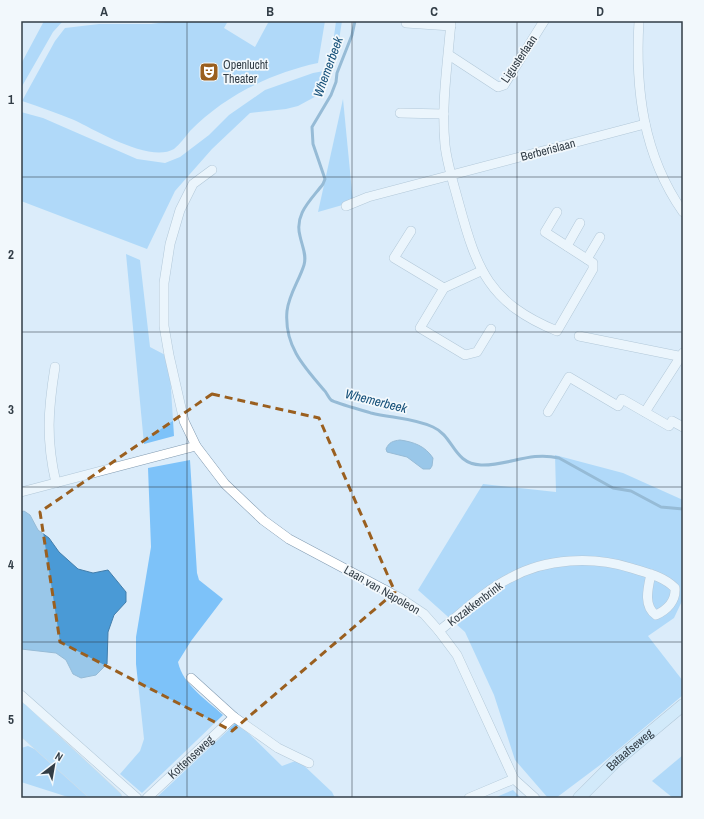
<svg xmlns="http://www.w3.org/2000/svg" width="704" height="819" viewBox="0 0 704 819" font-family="'Archivo Narrow',sans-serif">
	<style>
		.green { fill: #7dc2f9 }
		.water { fill: #4a9ad6; stroke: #437eab }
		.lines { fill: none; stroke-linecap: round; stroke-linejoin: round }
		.stream { stroke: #437eab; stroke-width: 3 }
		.minor-casing { stroke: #829bb1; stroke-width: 10 }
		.secondary-casing { stroke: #829bb1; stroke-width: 13 }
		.primary-casing { stroke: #cacdcf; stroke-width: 15 }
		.minor { stroke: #fff; stroke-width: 9 }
		.secondary { stroke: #c8e6fb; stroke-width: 12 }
		.primary { stroke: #90cdf8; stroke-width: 14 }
		.marked { fill: none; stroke: #9a5f1f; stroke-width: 3; stroke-dasharray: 8 5; stroke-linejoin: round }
		.grid { fill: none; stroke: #323d46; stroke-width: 1; stroke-opacity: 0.55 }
		.labels { text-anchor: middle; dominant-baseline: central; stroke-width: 3.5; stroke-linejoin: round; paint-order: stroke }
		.street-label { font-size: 12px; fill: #323d46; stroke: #f2f8fc }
		.poi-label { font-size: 12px; fill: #323d46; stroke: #f2f8fc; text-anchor: start }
		.water-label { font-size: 13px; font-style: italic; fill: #155079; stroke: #f2f8fc }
		.neatline { fill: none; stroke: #323d46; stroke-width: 1.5 }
		.grid-label { font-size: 13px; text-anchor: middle; font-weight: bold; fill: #323d46 }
	</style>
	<rect width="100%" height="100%" fill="#dbecfa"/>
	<g class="green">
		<polygon points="44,21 63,21 53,32 21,88 21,64"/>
		<path d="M174 21H228L224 28 255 47 269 21H325L318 63C271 73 224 96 190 131 185 137 180 144 174 149 150 163 97 131 74 120 57 113 40 107 22 101L55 41 65 28 99 24H151Z"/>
		<polygon points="336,21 342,21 336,59 331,60"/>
		<polygon points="324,71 322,93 298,106 286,109 250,113 212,149 175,191 147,249 21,201 21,112 43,118 137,159 165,163 180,157 209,135 229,115 265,90 313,73"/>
		<polygon points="343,99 353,202 318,212"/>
		<polygon points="126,254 140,260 150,347 169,357 174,436 144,444"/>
		<polygon points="555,455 623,473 683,500 683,599 674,618 648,636 683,681 683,695 600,765 556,798 548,798 515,760 494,695 465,632 418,590 483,484 556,492"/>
		<path d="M190 460 197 573 199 580 223 599 191 641 178 662C183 685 207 700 223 715L142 793 120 774 140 751 144 739 136 664V637L151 547 148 468Z"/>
		<polygon points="237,722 282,766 298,760 332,792 335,798 156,798"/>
		<polygon points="28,746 39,751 95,798 71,798 21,782 21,748"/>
		<polygon points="683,755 683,798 673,798 652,781"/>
		<polygon points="513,790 521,798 494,798"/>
	</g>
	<g class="water">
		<path d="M400 440C414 442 425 446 433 458L432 466 430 469H423L407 457 387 452 386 449C389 442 393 441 400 440Z"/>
		<polygon points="24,511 30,515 38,530 49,538 59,552 78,569 93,573 108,570 126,592 126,602 114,615 108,632 107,664 96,675 81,678 73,674 66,660 56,653 21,649 21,512"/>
	</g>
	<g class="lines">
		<path class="stream" d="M355 21 352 35 337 73 336 82 331 95 312 127 313 144 325 179 323 184C311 200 294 214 300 236 302 246 307 255 304 265 299 281 289 294 287 311 284 345 303 366 324 390 327 393 328 397 331 400 335 403 365 411 371 413 392 418 413 418 433 427 454 436 453 464 481 465 509 466 529 451 559 458L613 488 631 491 661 507 683 509"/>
		<g class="minor-casing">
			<g id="minor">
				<path d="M451 21C448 61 441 104 445 145 447 164 454 185 459 204 477 270 489 303 557 331L593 269V263L545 232 557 212"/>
				<path d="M639 21C635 89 643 155 683 212"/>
				<polyline points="406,23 451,26"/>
				<polyline points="449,55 498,87 504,85 544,21"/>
				<polyline points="400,113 444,114"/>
				<polyline points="212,170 193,184 180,210 170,244 164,283 164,326 169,355 184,421 196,446 225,484 263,520 289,539 400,598 424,614 439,631 457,655 514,779 535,798"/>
				<polyline points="346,206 368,197 645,124"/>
				<polyline points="411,231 394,258 444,288"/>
				<polyline points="567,246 580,223"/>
				<polyline points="587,259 600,237"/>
				<polyline points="481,271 444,288 420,328 465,355 477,352 491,329"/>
				<polyline points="579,336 683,357"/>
				<path d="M55 367C48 410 46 440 56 483"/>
				<polyline points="548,412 569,377 618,406 622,399 669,426 672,421 683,427"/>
				<polyline points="645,412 683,353"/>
				<polyline points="21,492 196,446"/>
				<path d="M439 631C462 613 484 591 510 578 546 558 593 556 631 568 647 573 663 576 675 588 676 601 667 610 656 615 643 606 648 588 651 574"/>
				<polyline points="191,678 234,717 278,748 309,763"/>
				<polyline points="21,695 137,798"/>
				<path id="s1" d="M147 798 234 717"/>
				<polyline points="469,798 514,779"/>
			</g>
		</g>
		<g class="secondary-casing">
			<g id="secondary">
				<path id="s2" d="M579 798 616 761 683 705"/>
			</g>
		</g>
		<g class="primary-casing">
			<g id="primary">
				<polyline points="21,710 115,798"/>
				<polyline points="21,727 100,798"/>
			</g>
		</g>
		<use href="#minor" class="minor"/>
		<use href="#secondary" class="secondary"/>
		<use href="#primary" class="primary"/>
	</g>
	<path d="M0 0H704V819H0ZM212 394 319 418 395 592 232 731 60 642 40 512Z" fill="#dbecfa" fill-opacity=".55" fill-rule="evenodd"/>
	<path class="marked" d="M212 394 319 418 395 592 232 731 60 642 40 512Z"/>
	<path class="grid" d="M187 21V798M352 21V798M517 21V798M21 177H683M21 332H683M21 487H683M21 642H683"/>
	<defs>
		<g id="theatre-square" transform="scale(1)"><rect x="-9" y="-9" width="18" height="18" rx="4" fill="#9a5f1f" stroke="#f2f8fc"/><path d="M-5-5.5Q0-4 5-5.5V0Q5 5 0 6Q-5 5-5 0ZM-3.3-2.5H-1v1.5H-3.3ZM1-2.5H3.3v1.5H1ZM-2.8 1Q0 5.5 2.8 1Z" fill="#fff"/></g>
	</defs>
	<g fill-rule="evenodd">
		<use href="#theatre-square" x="209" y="72"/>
	</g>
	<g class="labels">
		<g class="street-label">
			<text transform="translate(519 59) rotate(-56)">Ligusterlaan</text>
			<text transform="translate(548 150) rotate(-15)">Berberislaan</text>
			<text transform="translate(382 590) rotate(30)">Laan van Napoleon</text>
			<text transform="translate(475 604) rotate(-37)">Kozakkenbrink</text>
			<text stroke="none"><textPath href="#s2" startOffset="70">Bataafseweg</textPath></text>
			<text stroke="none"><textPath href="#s1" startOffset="60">Kottenseweg</textPath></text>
		</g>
		<g class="poi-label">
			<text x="223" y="65">Openlucht<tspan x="223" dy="14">Theater</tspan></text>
		</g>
		<g class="water-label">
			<text transform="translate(328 67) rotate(-70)">Whemerbeek</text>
			<text transform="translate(376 401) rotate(14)">Whemerbeek</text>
		</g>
	</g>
	<rect width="704" height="819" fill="none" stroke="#f2f8fc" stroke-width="44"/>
	<g transform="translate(54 765) rotate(31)" stroke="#f2f8fc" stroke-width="3" paint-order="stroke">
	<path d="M0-3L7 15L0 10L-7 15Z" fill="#323d46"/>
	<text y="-6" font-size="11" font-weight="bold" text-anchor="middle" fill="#323d46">N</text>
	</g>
	<rect x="22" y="22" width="660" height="775" class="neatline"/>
	<g class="grid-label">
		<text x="104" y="16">A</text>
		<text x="270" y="16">B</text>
		<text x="434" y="16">C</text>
		<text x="600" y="16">D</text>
		<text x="11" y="104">1</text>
		<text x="11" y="259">2</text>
		<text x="11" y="414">3</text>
		<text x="11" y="569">4</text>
		<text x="11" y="724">5</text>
	</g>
</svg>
